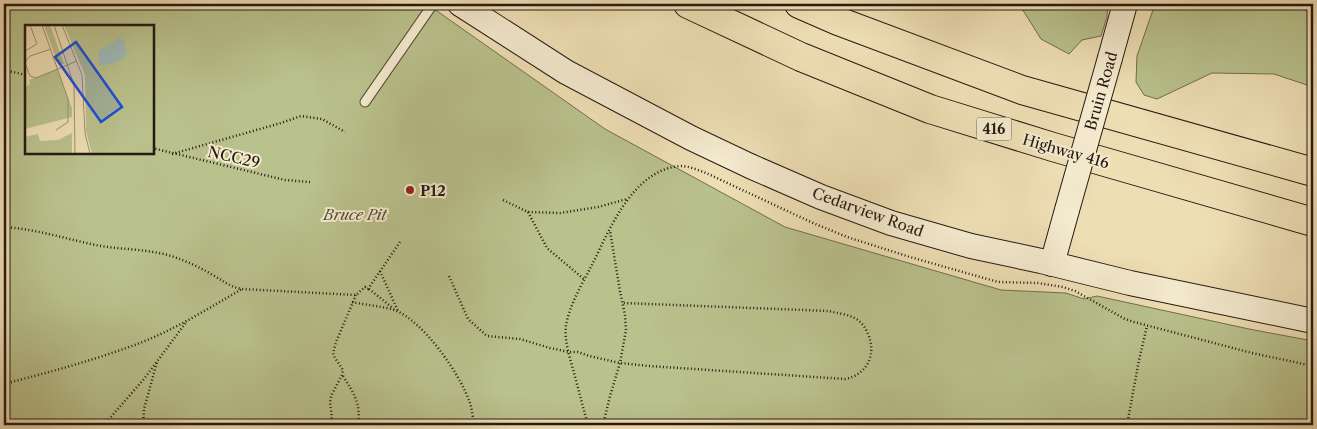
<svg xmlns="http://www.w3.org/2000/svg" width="1317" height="429" viewBox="0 0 1317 429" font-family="'Libre Caslon Text',serif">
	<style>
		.green { fill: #b9c18c; stroke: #706e4e; fill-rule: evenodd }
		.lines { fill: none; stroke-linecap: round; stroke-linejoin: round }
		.lane-casing { stroke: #584b3a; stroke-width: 11 }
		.secondary-casing { stroke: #261a11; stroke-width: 26 }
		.highway-casing { stroke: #261a11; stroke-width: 30 }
		.path { stroke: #261a11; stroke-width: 2.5; stroke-dasharray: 1 2.5; stroke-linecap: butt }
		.lane { stroke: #f4eace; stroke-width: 9 }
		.secondary { stroke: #f4eace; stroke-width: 24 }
		.highway { stroke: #eedeb4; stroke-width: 28 }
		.secondary-bridge-casing { stroke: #261a11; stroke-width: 26; stroke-linecap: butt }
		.secondary-bridge { stroke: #f4eace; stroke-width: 24 }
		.poi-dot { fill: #8f2418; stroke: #f4eace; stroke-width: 2 }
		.labels { text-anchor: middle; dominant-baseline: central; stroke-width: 4; stroke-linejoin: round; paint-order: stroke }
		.shield { fill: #f4eace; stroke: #64584a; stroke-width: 1 }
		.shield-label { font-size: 14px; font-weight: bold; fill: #261a11 }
		.street-label { font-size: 15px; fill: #261a11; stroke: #f4eace }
		.poi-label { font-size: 15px; font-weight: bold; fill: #261a11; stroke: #f4eace; text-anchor: start }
		.park-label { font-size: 15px; font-style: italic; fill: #524c36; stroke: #f4eace }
		.inset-road { fill: none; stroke: #9e9073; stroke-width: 1 }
		.view { fill: #1d4ed8; fill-opacity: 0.15; stroke: #1d4ed8; stroke-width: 2.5 }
		.inset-edge { fill: none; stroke: #261a11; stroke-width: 2.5 }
	</style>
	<rect width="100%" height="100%" fill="#eedeb4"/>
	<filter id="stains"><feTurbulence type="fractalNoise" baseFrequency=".004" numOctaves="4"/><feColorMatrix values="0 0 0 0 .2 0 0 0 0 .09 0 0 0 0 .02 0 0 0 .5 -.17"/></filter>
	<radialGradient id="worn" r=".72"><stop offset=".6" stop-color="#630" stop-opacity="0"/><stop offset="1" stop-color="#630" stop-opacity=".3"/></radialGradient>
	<g class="green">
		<path d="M4 4H427L605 129 785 227 1001 290 1066 293 1084 299 1097 296 1249 329 1313 341V425H4ZM26 26H152V152H26Z"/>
		<polygon points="1019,4 1108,4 1107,17 1101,36 1082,40 1069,54 1041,39"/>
		<polygon points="1155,4 1283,4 1313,12 1313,87 1274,74 1212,73 1157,99 1144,95 1136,82 1137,56"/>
	</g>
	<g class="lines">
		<g class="lane-casing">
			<polyline id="lane" points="365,102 433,4"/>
		</g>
		<g class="secondary-casing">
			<g id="secondary">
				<polyline points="460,4 566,72 691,138 750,166 821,197 891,223 971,246 1041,261 1130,283 1313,321"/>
				<polyline points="1110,58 1125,4"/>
				<polyline points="1052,264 1067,210"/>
			</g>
		</g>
		<g class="highway-casing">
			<g id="highway">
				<polyline points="688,4 801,57 930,109 1053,147 1313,222"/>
				<polyline points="799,4 838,21 1022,90 1313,172"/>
			</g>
		</g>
		<g class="path">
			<polyline points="4,70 26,75"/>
			<polyline points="152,148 285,180 310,182"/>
			<polyline points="172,154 281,123 301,116 322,119 345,132"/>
			<polyline points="503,200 528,212 560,213 598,207 627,199"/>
			<polyline points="528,212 547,248 585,280"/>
			<path d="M4 227C37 229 69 240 101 246 126 250 153 249 177 258 188 262 201 268 211 274 222 280 230 287 242 289L356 295 365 287 368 289 400 242"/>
			<polyline points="380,271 398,311"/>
			<path d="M449 276 468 319 487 336 520 339 550 348 569 352H578L589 356 620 363 649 366 845 379C867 375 877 354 868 334 866 329 863 324 859 321 851 314 839 314 829 311L623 303"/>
			<polyline points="369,289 394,309"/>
			<path d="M352 302C366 305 381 306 394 310 423 320 460 374 470 403 472 410 473 418 474 425"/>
			<path d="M343 376C354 393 361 404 358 425"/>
			<path d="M4 384C50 372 95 360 140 343 176 329 209 308 242 289"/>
			<polyline points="104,425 144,379 187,321"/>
			<polyline points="143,425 144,409 157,362"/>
			<polyline points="329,425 332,417 330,403 331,396 342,375 343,370 335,358 333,353 336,342 356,295"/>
			<path d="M588 425C583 408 579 391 574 373 570 358 564 341 566 325 570 303 584 281 594 261 611 226 634 170 680 166 689 166 698 170 706 173L813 223 847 237 910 257 998 282 1038 283 1063 287 1075 291 1125 319 1134 322 1252 353 1313 366"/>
			<polyline points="603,425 610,396 620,363 626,330 625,315 620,291 610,231"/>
			<polyline points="1127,425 1139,360 1147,326"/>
		</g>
		<use href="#lane" class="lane"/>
		<use href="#secondary" class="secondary"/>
		<use href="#highway" class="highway"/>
		<g class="secondary-bridge-casing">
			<polyline id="secondary-bridge" points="1067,210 1110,58"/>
		</g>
		<use href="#secondary-bridge" class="secondary-bridge"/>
	</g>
	<circle class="poi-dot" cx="410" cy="190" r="5"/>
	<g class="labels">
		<rect class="shield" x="976.5" y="117.5" width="35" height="23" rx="4"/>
		<g class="shield-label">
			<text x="994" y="129">416</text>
		</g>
		<g class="street-label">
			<text transform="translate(1101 91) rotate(-74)">Bruin Road</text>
			<text transform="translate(1066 151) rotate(16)">Highway 416</text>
			<text transform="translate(234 157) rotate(13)">NCC29</text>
			<text transform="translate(868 212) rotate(20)">Cedarview Road</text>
		</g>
		<g class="poi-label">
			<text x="420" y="190">P12</text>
		</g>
		<g class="park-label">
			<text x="355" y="214">Bruce Pit</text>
		</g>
	</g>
	<g transform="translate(25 25)">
		<rect width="129" height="129" fill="#eedeb4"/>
		<path d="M19 0H25L39 39H33ZM39 0H129V129H67L61 106 60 50ZM32 44 47 83V92L0 104V62L5 59 4 55ZM47 108V129H0V112L13 109 15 116 33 115Z" fill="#b9c18c"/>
		<path d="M103 7 95 14 101 17 99 23 102 24 99 33 87 39 74 41 73 27Z" fill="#9ebab8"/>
		<path class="inset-road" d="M17 0 43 74V97L31 105M29 0 49 60 50 129M37 0 57 50 60 108 65 129M0 26 12 19 5 0M0 37 5 31 26 24M0 38 5 51 11 53 52 36"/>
		<path class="view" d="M51 17 97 82 76 97 30 32Z"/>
		<rect width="129" height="129" class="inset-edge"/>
	</g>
	<rect width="1317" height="429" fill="none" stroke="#eedeb4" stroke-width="20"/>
	<rect x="5" y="5" width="1307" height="419" fill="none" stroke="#261a11" stroke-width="2.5"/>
	<rect x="10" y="10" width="1297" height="409" fill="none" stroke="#261a11"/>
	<rect width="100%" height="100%" filter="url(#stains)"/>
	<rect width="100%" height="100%" fill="url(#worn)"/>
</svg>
